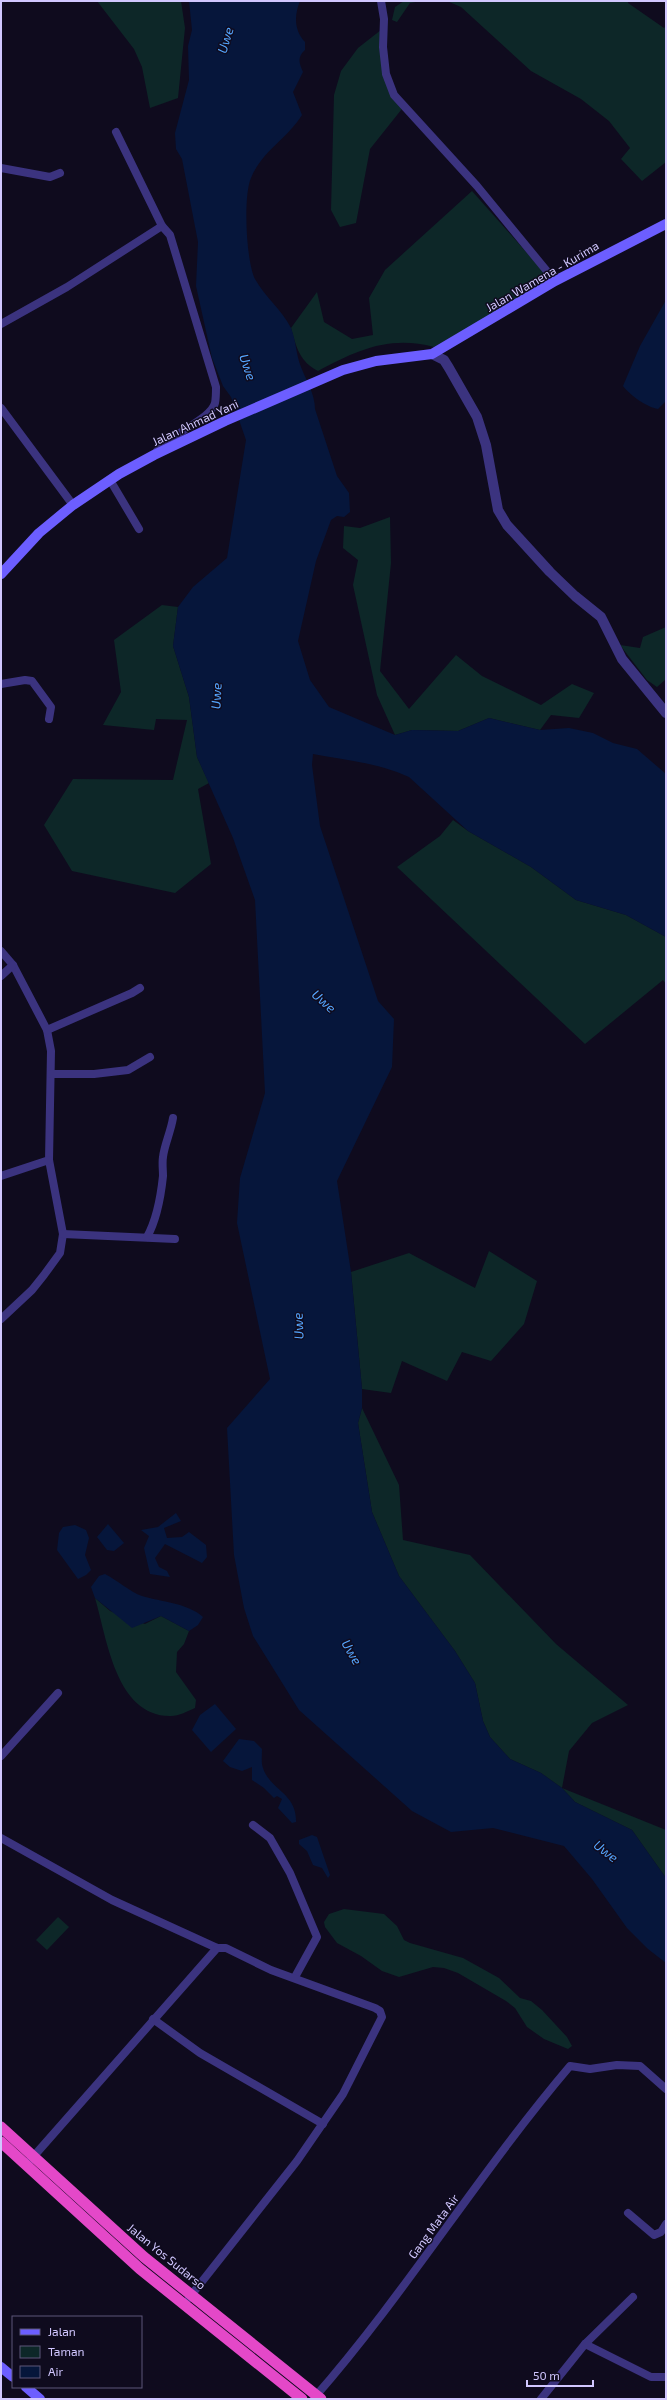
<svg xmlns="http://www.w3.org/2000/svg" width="667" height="2400" viewBox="0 0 667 2400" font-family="'Exo 2',sans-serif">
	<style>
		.green { fill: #0d2728 }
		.water { fill: #06163b }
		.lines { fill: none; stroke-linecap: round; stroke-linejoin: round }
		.minor { stroke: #3b337f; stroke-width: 8 }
		.tertiary { stroke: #3b337f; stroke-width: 10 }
		.secondary { stroke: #6c5eff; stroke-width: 10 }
		.trunk { stroke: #e448c8; stroke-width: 11 }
		.labels { text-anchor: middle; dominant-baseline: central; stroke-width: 3; stroke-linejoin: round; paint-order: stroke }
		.street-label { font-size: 12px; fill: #d1c7ff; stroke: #0f0b1e }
		.water-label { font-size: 13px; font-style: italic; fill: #55a6ff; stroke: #0f0b1e }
	</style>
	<rect width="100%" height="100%" fill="#0f0b1e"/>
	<g class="green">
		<polygon points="97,1 181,1 185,28 178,98 150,108 142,67 134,49"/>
		<polygon points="404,1 421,1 410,3 397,22 392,20 395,7"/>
		<polygon points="447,1 628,1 628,3 664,28 666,26 666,162 642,181 621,159 630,148 609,121 581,99 531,71 461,7"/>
		<polygon points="381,30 388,85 405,105 370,149 356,223 340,227 331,210 334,95 341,71 358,48"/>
		<path d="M472 191 551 280 434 347C390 335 357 350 318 371 300 362 296 347 291 328L317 292 324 322 352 339 373 335 369 298 385 270Z"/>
		<polygon points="390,517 391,563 380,671 409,709 456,655 482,676 541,705 572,684 594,693 579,718 551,715 540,730 489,718 458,731 412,730 395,735 377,695 353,585 358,560 343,548 344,526 360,528"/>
		<polygon points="162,605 178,607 173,646 189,697 197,757 209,783 198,789 211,864 175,893 72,871 44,825 73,779 173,780 187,720 156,719 154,730 103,725 121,692 114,640"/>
		<polygon points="666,627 666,679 657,687 647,680 620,645 640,648 643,637"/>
		<polygon points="453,820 468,831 531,867 576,900 626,915 666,937 666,984 663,980 585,1044 397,867 440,836"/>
		<polygon points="489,1251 537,1281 524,1324 491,1361 462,1352 447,1381 402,1361 391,1393 362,1389 351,1272 409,1253 475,1288"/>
		<polygon points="362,1408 399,1485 403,1540 470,1555 556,1644 628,1705 592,1723 569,1751 562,1788 666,1830 666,1878 632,1830 575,1802 562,1788 541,1773 510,1759 490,1737 483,1721 475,1683 455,1651 399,1576 372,1512 358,1423"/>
		<path d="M95 1598 110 1611 145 1624 161 1616 189 1631 184 1644 177 1652 176 1672 196 1700 195 1708C188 1711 179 1716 171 1716 116 1717 107 1639 95 1598Z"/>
		<polygon points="344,1909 384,1914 397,1926 404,1940 410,1943 463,1958 499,1978 520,1998 531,2001 542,2010 567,2037 572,2046 568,2049 544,2039 527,2027 515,2008 506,2001 458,1973 444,1968 433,1967 399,1977 382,1971 361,1956 337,1943 325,1927 324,1922 329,1914"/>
		<polygon points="58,1917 69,1927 47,1950 36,1940"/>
	</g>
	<g class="water">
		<path d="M189 1H300C294 16 294 30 305 42V50C297 57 299 63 303 72L293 92 302 115C288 138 262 151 251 178 243 196 246 261 255 279 265 297 282 310 291 328 296 340 296 355 301 367 306 380 315 394 315 409L337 476 349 493 350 512 344 517 337 516 331 520 316 561 298 641 310 680 329 707 395 735 412 730 458 731 489 718 540 730 569 728 593 733 613 743 637 749 666 774V937L626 915 576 900 531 867 468 831 409 777C379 763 345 760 313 754L312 765 320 826 378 1001 394 1019 392 1067 337 1181 351 1272 362 1389V1408L358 1423 372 1512 399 1576 455 1651 475 1683 483 1721 490 1737 510 1759 541 1773 562 1788 575 1802 632 1830 666 1878V1963L648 1949 627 1928 592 1879 564 1846 493 1828 451 1832 412 1811 299 1710 253 1636 244 1608 234 1555 227 1428 270 1379 237 1223 240 1178 265 1093 255 900 233 838 197 757 189 697 173 646 178 607 193 587 227 558 246 440 231 397 223 386 212 358 196 286 198 242 182 159 176 149 175 133 189 80 188 46 192 30Z"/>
		<path d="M666 300V401L658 409C646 407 630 395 623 386L640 346Z"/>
		<polygon points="176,1513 181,1521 164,1528 167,1538 182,1537 189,1532 206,1545 207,1557 202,1563 165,1544 155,1558 159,1567 167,1571 170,1577 150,1574 144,1548 149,1536 141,1530 158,1527"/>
		<polygon points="108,1524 124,1543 114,1551 107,1550 97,1537"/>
		<polygon points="75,1525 86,1530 89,1538 85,1555 91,1570 86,1575 78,1579 57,1550 59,1533 63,1527"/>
		<path d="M105 1574C117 1580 130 1592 142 1596 161 1602 188 1603 203 1617L198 1625 189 1631 161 1616 132 1628 95 1598 91 1587 99 1576Z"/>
		<polygon points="215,1704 236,1729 211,1752 192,1730 200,1715"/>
		<path d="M239 1739 254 1741 262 1749C262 1755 261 1763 263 1768 270 1790 297 1793 296 1822L292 1823 278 1808 282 1799 277 1796 274 1798 264 1788 252 1780V1767L242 1771 230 1767 223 1761Z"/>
		<polygon points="312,1835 317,1837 330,1875 328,1878 322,1868 313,1865 307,1851 299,1844 299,1840"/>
	</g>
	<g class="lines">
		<g class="minor">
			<polyline points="381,1 384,19 383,47 386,74 394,95 477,186 555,281"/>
			<polyline points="1,168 50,177 60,173"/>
			<polyline points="1,324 67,287 162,226 116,132"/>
			<polyline points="1,408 73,505"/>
			<path d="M154 455C167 435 211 420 215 403 216 398 216 392 216 387L170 235 162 226"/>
			<polyline points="110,480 139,529"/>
			<polyline points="1,684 25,680 32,681 51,707 49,719"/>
			<polyline points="1,951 13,965 47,1030 51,1051 49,1160 63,1234 60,1253 44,1275 32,1290 1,1319"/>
			<polyline points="1,976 13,965"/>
			<polyline points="47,1030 132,993 140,988"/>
			<polyline points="51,1074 94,1074 128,1070 150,1057"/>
			<polyline points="1,1176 49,1160"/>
			<polyline points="63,1234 175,1239"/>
			<path d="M147 1237C156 1221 161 1195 163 1176 163 1170 162 1163 163 1157 164 1146 171 1131 173 1118"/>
			<polyline points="1,1756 58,1693"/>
			<polyline points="253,1825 270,1838 290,1873 317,1937 295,1977"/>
			<polyline points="1,1838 112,1900 217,1948 226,1948 271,1970 375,2008 380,2011 382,2017 343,2094 297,2161 189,2298"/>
			<polyline points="153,2019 200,2053 323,2124"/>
			<polyline points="26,2165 217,1948"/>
			<polyline points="628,2213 654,2235 661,2232 666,2224"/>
			<polyline points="585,2344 651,2377 666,2377"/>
			<path d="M314 2398C406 2293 479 2173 570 2066L590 2069 617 2065 640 2066 666 2089"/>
			<polyline points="541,2399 585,2344 633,2297"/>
		</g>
		<polyline class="tertiary" points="432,354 444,360 449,368 477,417 486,445 498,510 507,525 550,572 575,596 601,617 622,659 666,713"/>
		<g class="secondary">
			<polyline points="1,574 39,533 73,505 119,474 154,455 225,421 343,370 376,361 432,354 555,281 666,224"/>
			<polyline points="1,2367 13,2377"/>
			<polyline points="26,2387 40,2399"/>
		</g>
		<g class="trunk">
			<polyline points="1,2127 144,2257 321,2399"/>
			<polyline points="1,2142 140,2269 302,2399"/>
		</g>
	</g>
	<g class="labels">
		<g class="street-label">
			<text transform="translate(542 276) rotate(-30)">Jalan Wamena - Kurima</text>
			<text transform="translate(195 422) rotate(-25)">Jalan Ahmad Yani</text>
			<text transform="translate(433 2226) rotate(-54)">Gang Mata Air</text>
			<text transform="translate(167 2256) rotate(39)">Jalan Yos Sudarso</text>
		</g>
		<g class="water-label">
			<text transform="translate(225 40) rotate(-73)">Uwe</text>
			<text transform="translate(248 367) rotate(71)">Uwe</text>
			<text transform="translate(216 696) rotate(-87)">Uwe</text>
			<text transform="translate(324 1001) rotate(42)">Uwe</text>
			<text transform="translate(298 1326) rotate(-92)">Uwe</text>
			<text transform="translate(352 1652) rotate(60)">Uwe</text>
			<text transform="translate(606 1851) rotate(38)">Uwe</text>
		</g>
	</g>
	<rect width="667" height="2400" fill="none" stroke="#d1c7ff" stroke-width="4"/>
	<rect x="12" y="2316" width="130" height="72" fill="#0f0b1e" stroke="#5d5678"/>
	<rect x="20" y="2329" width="20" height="6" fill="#6c5eff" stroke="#5d5678"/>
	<text x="48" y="2336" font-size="12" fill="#d1c7ff">Jalan</text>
	<rect x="20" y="2346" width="20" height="12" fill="#0d2728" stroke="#5d5678"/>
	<text x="48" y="2356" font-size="12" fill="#d1c7ff">Taman</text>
	<rect x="20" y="2366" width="20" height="12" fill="#06163b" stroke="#5d5678"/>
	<text x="48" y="2376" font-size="12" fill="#d1c7ff">Air</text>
	<path d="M527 2380v6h66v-6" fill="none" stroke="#d1c7ff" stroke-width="2"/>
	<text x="533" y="2380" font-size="12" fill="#d1c7ff" stroke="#0f0b1e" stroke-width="3" paint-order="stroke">50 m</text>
</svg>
